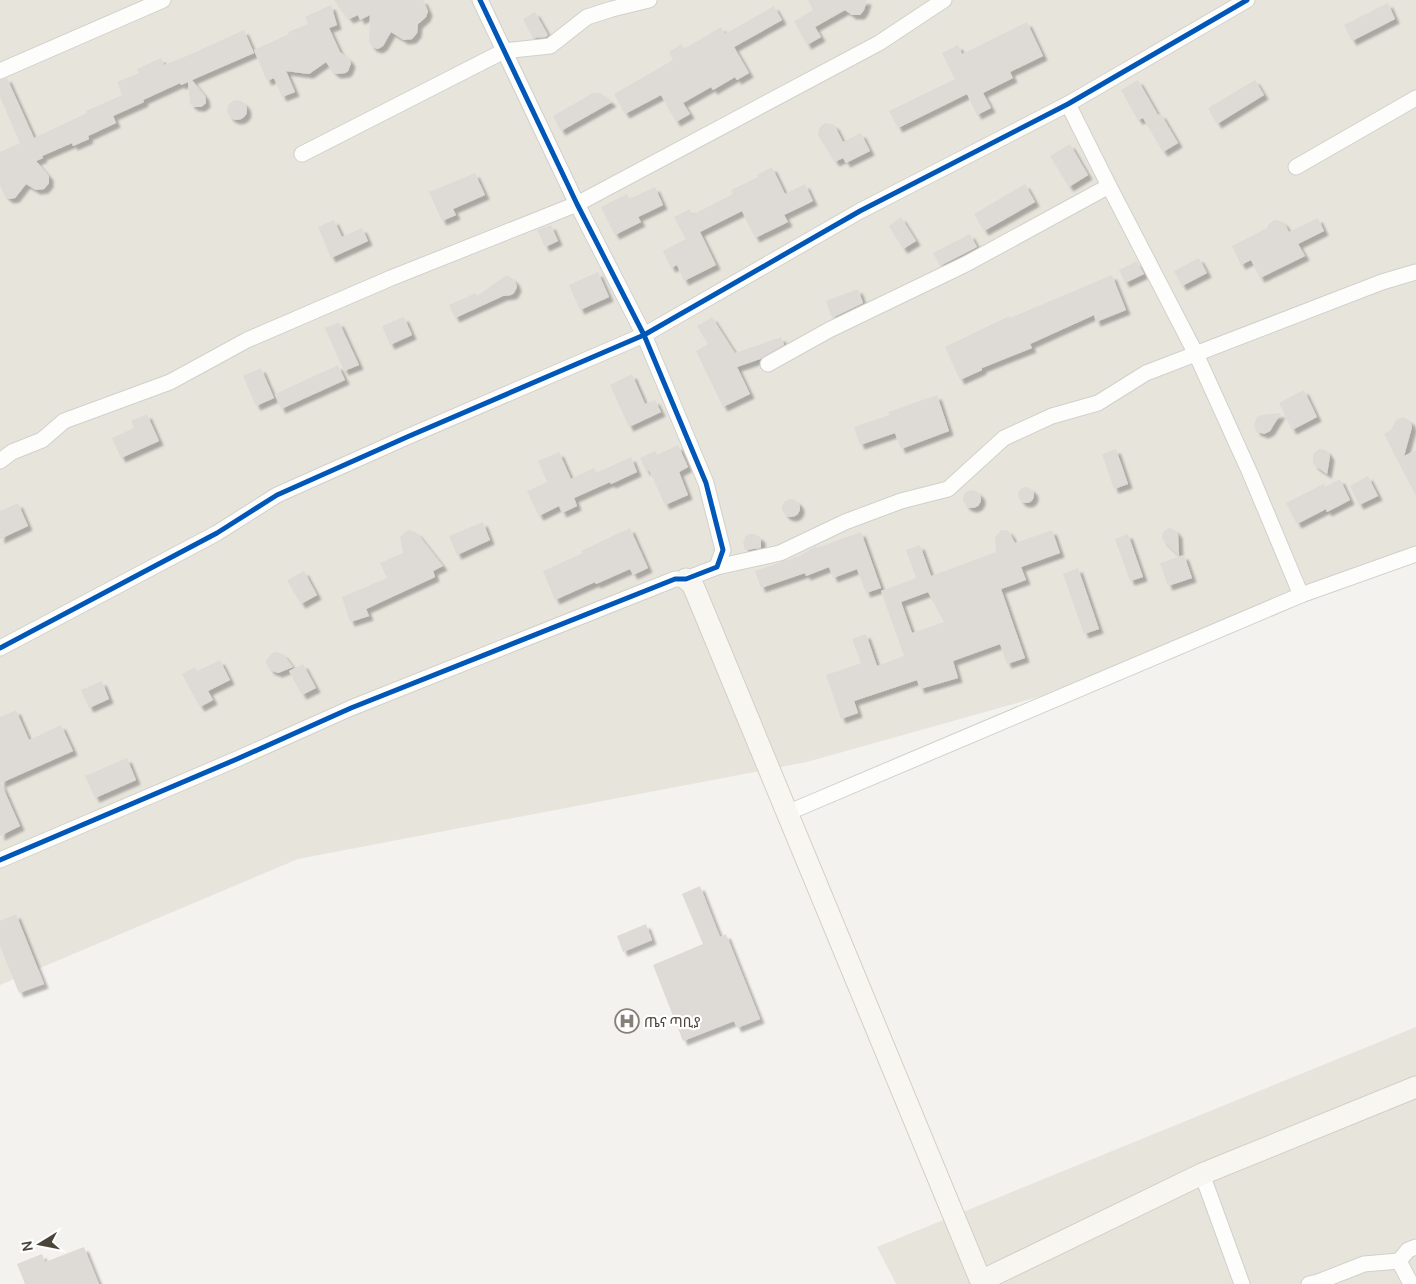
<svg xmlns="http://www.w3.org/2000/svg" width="1416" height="1284" viewBox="0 0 1416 1284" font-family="Manrope,'Noto Sans Ethiopic',sans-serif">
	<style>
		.residential { fill: #e7e4dc }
		.building { fill: #dedbd6; fill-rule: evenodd; filter: url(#shadow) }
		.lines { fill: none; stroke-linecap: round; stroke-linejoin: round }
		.street-casing { stroke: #d2d0cb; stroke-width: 17 }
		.secondary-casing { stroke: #d3cfc5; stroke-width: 23 }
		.street { stroke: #fdfdfc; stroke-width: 15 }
		.secondary { stroke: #f7f6f1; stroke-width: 21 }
		.cycleway-casing { stroke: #fff; stroke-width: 8 }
		.cycleway { stroke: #0057b8; stroke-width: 5 }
		.labels { text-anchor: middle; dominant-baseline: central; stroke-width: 4.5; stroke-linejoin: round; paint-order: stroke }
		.poi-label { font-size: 14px; fill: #4b4439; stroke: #fff; text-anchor: start }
	</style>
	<defs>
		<filter id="shadow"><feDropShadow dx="4.5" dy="4.5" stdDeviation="1" flood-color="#0004"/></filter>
	</defs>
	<rect width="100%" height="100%" fill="#f4f2ee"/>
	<g class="residential">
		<polygon points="0,0 1416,0 1416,552 1167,661 807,762 298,859 0,985"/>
		<polygon points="1416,1027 1416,1284 896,1284 877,1247"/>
	</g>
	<g class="building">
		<polygon points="334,0 423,0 428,11 426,17 418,24 417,33 412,39 404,40 391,32 383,46 378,49 372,47 369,42 370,15 360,20 358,15 349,19"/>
		<polygon points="808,0 867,0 864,10 860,15 852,15 845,10 815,27 821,37 807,45 794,21 813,10"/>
		<polygon points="1388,3 1395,19 1352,41 1344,25"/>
		<polygon points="331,5 337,25 329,28 340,52 349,59 351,63 348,71 345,73 337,74 333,72 326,62 309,74 286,71 295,92 282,97 274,78 267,81 254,50 289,34 288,32 308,24 305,17"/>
		<polygon points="774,6 782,20 734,47 749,73 737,80 735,77 713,90 711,87 683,103 690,114 676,122 661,95 625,114 614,94 673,60 669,52 681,44 684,49 721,27 725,34"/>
		<polygon points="535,12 548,35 546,37 533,38 523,19"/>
		<polygon points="1027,22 1043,56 1010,72 1013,78 983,93 991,108 977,115 967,94 898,128 889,111 955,79 942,53 958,45 962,54"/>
		<polygon points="244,30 254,53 192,80 205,96 206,103 201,107 195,107 190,104 188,82 181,85 180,83 143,100 144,102 113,116 116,123 88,136 89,139 73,146 72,143 42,156 43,158 36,161 49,176 49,183 44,189 36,190 26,184 15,198 9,199 4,195 0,185 0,152 20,143 0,97 0,80 7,78 34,138 87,113 86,111 122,95 117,82 139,73 137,69 161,58 164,65 189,55"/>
		<polygon points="1138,80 1158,115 1161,114 1178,143 1163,152 1143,118 1138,120 1121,90"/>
		<polygon points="1255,80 1264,95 1217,124 1208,108"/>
		<polygon points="593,93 600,93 612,102 561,131 553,116"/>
		<circle cx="237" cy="110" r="10"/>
		<polygon points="825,123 832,124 835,126 843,142 861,133 870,151 846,163 843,158 835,162 818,135 819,128"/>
		<polygon points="1070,144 1088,175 1069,187 1050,156"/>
		<polygon points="772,167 785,194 805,184 813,201 784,215 788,222 755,238 742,211 700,232 716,265 684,281 677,265 671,268 663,251 686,239 674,217 690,209 692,215 733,194 731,190 758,177 757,175"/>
		<polygon points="475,173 485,195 453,209 456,215 442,221 429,192"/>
		<polygon points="1025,184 1035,202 984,231 974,214"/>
		<polygon points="655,187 663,205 638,217 641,222 615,235 601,207 627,194 629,199"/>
		<polygon points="901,217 916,241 903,249 889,226"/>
		<polygon points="1318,218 1324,231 1298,244 1305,256 1260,278 1251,260 1241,265 1232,246 1267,228 1268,225 1274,220 1281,221 1284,223 1289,232"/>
		<polygon points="334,220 342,237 362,228 368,241 331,258 318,227"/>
		<polygon points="551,225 558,241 545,247 537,230"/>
		<polygon points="970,234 977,247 940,266 933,253"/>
		<polygon points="1199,258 1207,273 1182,286 1174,271"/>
		<polygon points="1137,261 1144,274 1125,283 1119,270"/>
		<polygon points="598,272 609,297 580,310 569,285"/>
		<polygon points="1112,275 1126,310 1096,322 1094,315 1030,344 1032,348 982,368 982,370 960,380 945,347 1009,316 1010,318"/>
		<polygon points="505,276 509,276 515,281 517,287 514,293 511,295 503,296 455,318 449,305 476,293 477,296"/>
		<polygon points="858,289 863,303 832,318 826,301"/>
		<polygon points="404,317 412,335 390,345 382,326"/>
		<polygon points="712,317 735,353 781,337 784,345 760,359 737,367 750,394 723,407 696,351 708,344 697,326"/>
		<polygon points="339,322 359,365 344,371 325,328"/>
		<polygon points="338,365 345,380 281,409 275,394"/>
		<polygon points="261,368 274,398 256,406 243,376"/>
		<polygon points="632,374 645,404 655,400 661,412 629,427 610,385"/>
		<polygon points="1304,390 1317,417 1292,430 1279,403"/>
		<polygon points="937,395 949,431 901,449 895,433 860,445 854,427 889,415 888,412"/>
		<polygon points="1281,413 1270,431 1264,434 1256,431 1254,424 1257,417 1261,415"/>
		<polygon points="147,414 159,441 121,458 112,438 134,428 131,421"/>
		<polygon points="1403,417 1410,421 1412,427 1404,456 1416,450 1416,496 1384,434 1391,430 1396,420"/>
		<polygon points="678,445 688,467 679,472 688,495 665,505 649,470 646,471 640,458 655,451 657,455"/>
		<polygon points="1116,449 1128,484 1114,489 1102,454"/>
		<polygon points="1319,449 1326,450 1330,456 1327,474 1314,465 1313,462 1313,454"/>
		<polygon points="559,452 571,479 594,468 596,473 631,457 637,472 611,484 610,482 574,498 577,506 562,513 559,506 539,516 527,491 547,482 538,461"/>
		<polygon points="1368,476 1378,496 1359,505 1350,486"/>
		<polygon points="1340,479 1350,500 1327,512 1326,509 1297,524 1286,503 1325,483 1324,487"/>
		<circle cx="1026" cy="495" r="8"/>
		<circle cx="972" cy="499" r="9"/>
		<circle cx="791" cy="508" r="9"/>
		<polygon points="18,503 28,526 0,539 0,511"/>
		<polygon points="483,522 490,540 457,555 449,536"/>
		<polygon points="630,528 648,568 633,575 630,569 596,584 595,582 555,600 543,571 583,553 581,551"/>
		<polygon points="1168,528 1174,529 1178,534 1179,556 1162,539 1163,532"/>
		<polygon points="409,530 417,533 443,566 433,571 435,577 366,609 369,616 350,622 342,597 387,578 380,563 403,553 400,537 405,532"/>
		<path d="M1001 530H1007L1010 533 1015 543 1052 530 1060 553 1021 567 1026 580 1001 589 1025 658 1007 664 1000 644 953 661 958 678 920 689 917 680 854 701 858 713 841 719 826 675 861 663 852 639 866 634 877 666 904 656 881 591 916 578 906 550 920 545 931 576 996 552 995 537ZM928 592 944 622 912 633 901 602Z"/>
		<polygon points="861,532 881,588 866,593 857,569 833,578 829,567 806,576 805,573 761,588 755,571 799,556 816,546 816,548"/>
		<polygon points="749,534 753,534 760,537 761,540 761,548 745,550 743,543 746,536"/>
		<polygon points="1128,534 1143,577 1130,581 1115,539"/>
		<polygon points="1184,555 1192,578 1168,586 1160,563"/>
		<polygon points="1078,568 1099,629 1084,634 1063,574"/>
		<polygon points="304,571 317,595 301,604 287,580"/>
		<polygon points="276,652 283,654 293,667 278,673 270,670 266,663 267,659 272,653"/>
		<polygon points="220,660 230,680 208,691 213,700 200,707 182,674 195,667 197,671"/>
		<polygon points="303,664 316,688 302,695 289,671"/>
		<polygon points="102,681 109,699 89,708 81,690"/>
		<polygon points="16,710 29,740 61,725 73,751 1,783 20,826 0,836 0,717"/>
		<polygon points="127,758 136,780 95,798 85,776"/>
		<polygon points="700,886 720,937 726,934 760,1019 737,1028 734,1021 683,1041 653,965 703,944 682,894"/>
		<polygon points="16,914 44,984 19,993 0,946 0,921"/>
		<polygon points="646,924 652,940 623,952 617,936"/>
		<polygon points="84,1247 99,1284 25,1284 17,1264 42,1254 45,1262"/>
	</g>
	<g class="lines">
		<g class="street-casing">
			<g id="street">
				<polyline points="0,71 163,0"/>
				<polyline points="1068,104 1109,186 1196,354 1250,473 1301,595"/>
				<polyline points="302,154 504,51 550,46 587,17 612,9 649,0"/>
				<polyline points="1296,167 1416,98"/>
				<polyline points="768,364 829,330 966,264 1109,186"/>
				<polyline points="0,461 12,452 42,440 64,421 170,382 247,340 391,278 577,204 879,43 944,0"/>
				<polyline points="717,567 780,553 845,522 901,501 948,489 1004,438 1052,416 1098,403 1146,373 1382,282 1416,272"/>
				<polyline points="0,648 217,533 277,495 407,437 644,335 860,211 1068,104 1247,0"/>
				<polyline points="787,813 1301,595 1416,554"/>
				<polyline points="0,860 237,759 351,708 675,579 686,579 717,567 723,550 706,483 644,335 577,204 480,0"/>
				<polyline points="1202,1174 1242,1284"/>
				<polyline points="1399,1261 1408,1250 1416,1247"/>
				<polyline points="1309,1284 1318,1282 1364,1264 1399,1261 1411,1284"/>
			</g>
		</g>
		<g class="secondary-casing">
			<g id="secondary">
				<polyline points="686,579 692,584 695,590 982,1284"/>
				<polyline points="981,1281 1202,1174 1416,1087"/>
			</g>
		</g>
		<use href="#street" class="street"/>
		<use href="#secondary" class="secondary"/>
		<g class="cycleway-casing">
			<g id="cycleway">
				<polyline points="0,648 217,533 277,495 407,437 644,335 860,211 1068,104 1247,0"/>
				<polyline points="0,860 237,759 351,708 675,579 686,579 717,567 723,550 706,483 644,335 577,204 480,0"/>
			</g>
		</g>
		<use href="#cycleway" class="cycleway"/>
	</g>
	<defs>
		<g id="hospital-ring" transform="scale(1.25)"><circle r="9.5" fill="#fff" stroke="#868178" stroke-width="1.5"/><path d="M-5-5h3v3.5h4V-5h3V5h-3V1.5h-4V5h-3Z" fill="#868178"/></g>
	</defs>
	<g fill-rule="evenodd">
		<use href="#hospital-ring" x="627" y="1021"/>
	</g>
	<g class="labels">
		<g class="poi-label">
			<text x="644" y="1021">ጤና ጣቢያ</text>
		</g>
	</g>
	<g transform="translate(40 1244) rotate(260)" stroke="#ffffff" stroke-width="4" paint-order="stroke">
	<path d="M0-4L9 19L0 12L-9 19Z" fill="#4b4439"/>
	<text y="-8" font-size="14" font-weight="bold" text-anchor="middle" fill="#4b4439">N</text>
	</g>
</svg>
